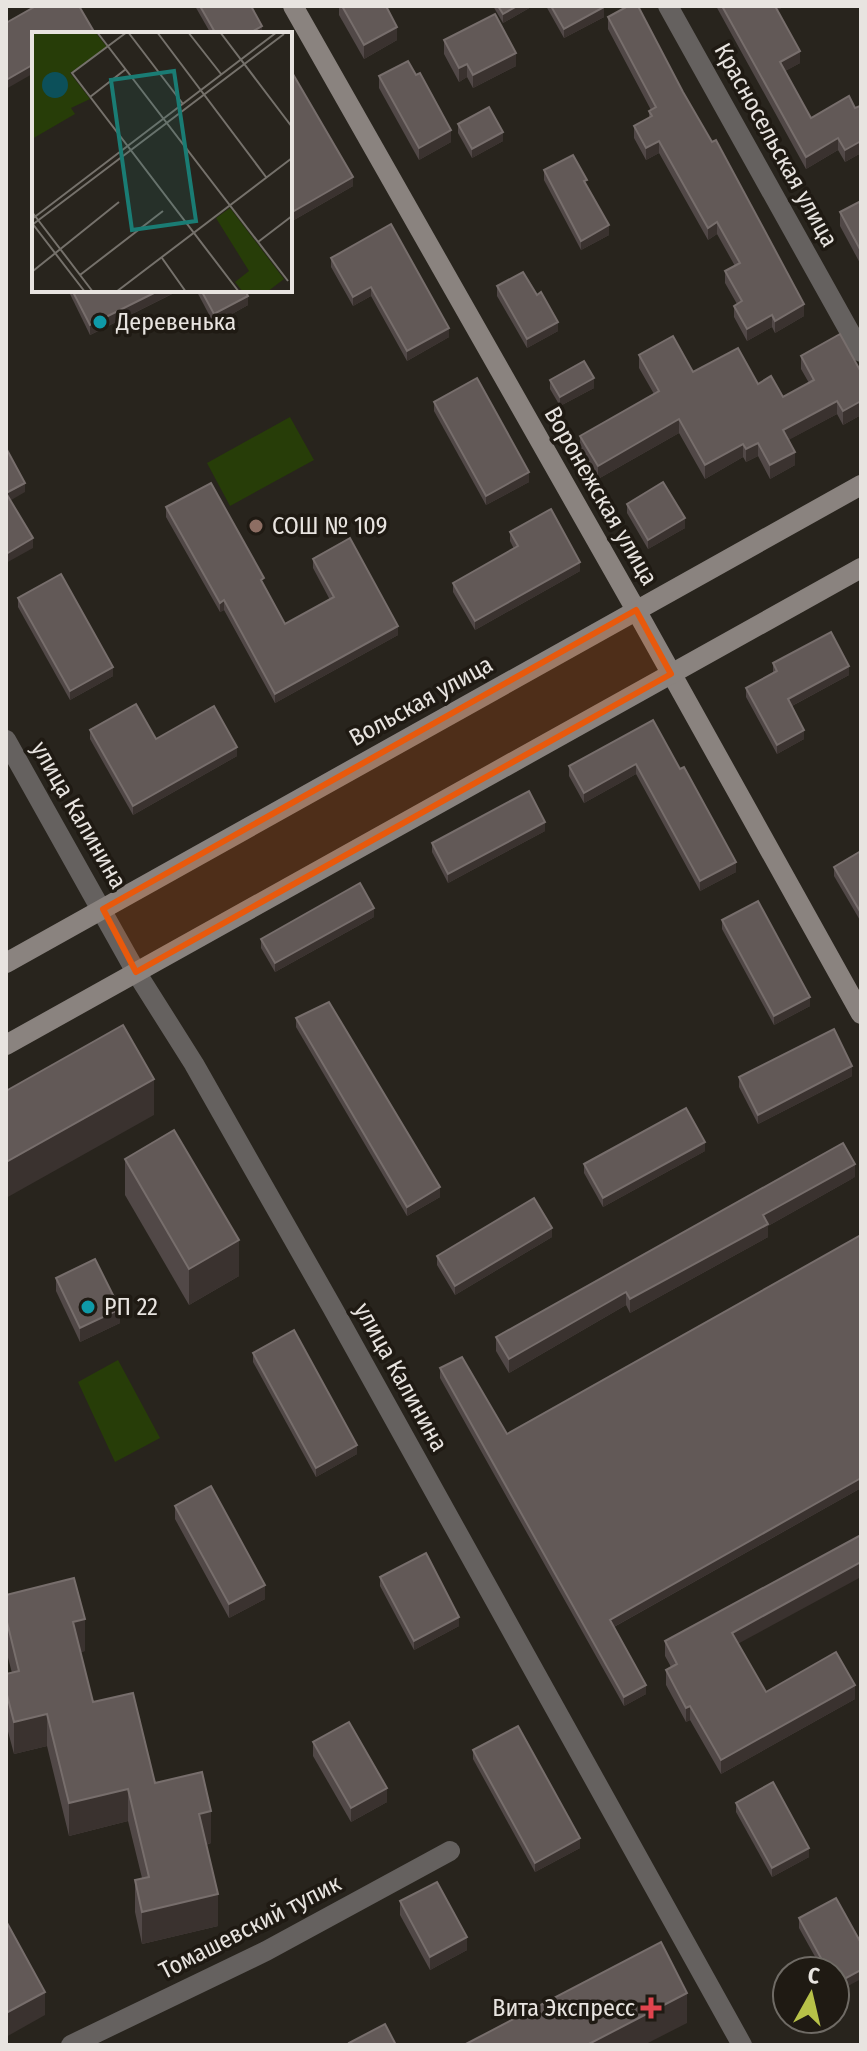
<svg xmlns="http://www.w3.org/2000/svg" width="867" height="2051" viewBox="0 0 867 2051" font-family="'Fira Sans Condensed',sans-serif">
	<style>
		.green { fill: #273d08 }
		.lines { fill: none; stroke-linecap: round; stroke-linejoin: round }
		.street { stroke: #65615f; stroke-width: 20 }
		.secondary { stroke: #8a837f; stroke-width: 20 }
		.wall { fill: #514847 }
		.shaded-wall { fill: #3a322f }
		.building { fill: #625957; stroke: #776e6c; stroke-width: 2 }
		.marked { fill: #e8590c; fill-opacity: 0.2; stroke: #e8590c; stroke-width: 6; stroke-linejoin: round }
		.culture-dot { fill: #0f9aa8; stroke: #1f1a13; stroke-width: 3 }
		.education-dot { fill: #8d6e63; stroke: #1f1a13; stroke-width: 3 }
		.health-dot { fill: #e0444e; stroke: #1f1a13; stroke-width: 3 }
		.labels { text-anchor: middle; dominant-baseline: central; stroke-width: 7; stroke-linejoin: round; paint-order: stroke }
		.street-label { font-size: 24px; fill: #e8e4e0; stroke: #1f1a13 }
		.poi-label { font-size: 24px; fill: #e8e4e0; stroke: #1f1a13; text-anchor: start }
		.inset-road { fill: none; stroke: #75716b; stroke-width: 2 }
		.view { fill: #1a7c74; fill-opacity: 0.15; stroke: #1a7c74; stroke-width: 4 }
		.inset-edge { fill: none; stroke: #e8e4e0; stroke-width: 4 }
	</style>
	<rect width="100%" height="100%" fill="#28241d"/>
	<g class="green">
		<polygon points="290,417 314,460 230,506 207,463"/>
		<polygon points="118,1360 160,1438 115,1462 78,1382"/>
	</g>
	<g class="lines">
		<g class="street">
			<polyline points="668,6 861,352"/>
			<polyline points="6,740 136,972 194,1064 332,1307 742,2045"/>
			<polyline points="71,2045 266,1951 450,1851"/>
		</g>
		<g class="secondary">
			<polyline points="293,6 636,610 861,1014"/>
			<polyline points="6,963 861,485"/>
			<polyline points="6,1045 861,568"/>
		</g>
	</g>
	<g class="wall">
		<polygon points="195,6 251,6 262,34 211,34"/>
		<polygon points="339,6 386,6 397,40 364,59 339,15"/>
		<polygon points="493,6 531,6 531,7 503,23"/>
		<polygon points="546,6 603,6 604,17 564,38"/>
		<polygon points="716,6 785,6 777,10 800,63 785,71 811,118 861,108 861,153 845,162 838,150 806,169"/>
		<polygon points="608,17 804,316 775,333 772,327 747,341 734,317 734,306 737,304 725,283 725,271 735,266 717,234 708,240 659,153 646,160 634,138 634,126 649,118 649,111 651,110 608,29"/>
		<polygon points="444,40 516,66 473,88 467,77 459,82 444,54"/>
		<polygon points="290,69 353,186 294,220 290,214"/>
		<polygon points="379,76 451,142 419,160 379,88"/>
		<polygon points="458,124 503,141 472,158 458,133"/>
		<polygon points="544,170 609,235 581,250 544,180"/>
		<polygon points="861,201 861,265 840,226 840,212"/>
		<polygon points="331,258 449,337 407,361 371,296 353,306 331,267"/>
		<polygon points="497,286 537,295 558,331 527,348 497,296"/>
		<polygon points="68,290 180,290 90,335"/>
		<polygon points="196,290 245,290 248,305 214,324"/>
		<polygon points="639,355 693,372 758,384 783,397 809,383 801,369 801,356 861,372 861,415 843,425 837,414 788,440 795,465 770,479 758,456 746,462 743,457 705,479 679,433 598,479 580,449 580,436 654,394 639,368"/>
		<polygon points="550,380 594,388 560,406 550,389"/>
		<polygon points="434,402 529,482 486,505 434,411"/>
		<polygon points="627,504 685,528 648,549 627,513"/>
		<polygon points="166,507 264,585 285,624 330,600 313,568 313,559 398,635 275,703 224,610 220,612 166,517"/>
		<polygon points="510,532 580,571 475,630 453,592 453,583 514,549 510,541"/>
		<polygon points="18,598 113,676 70,700 18,607"/>
		<polygon points="773,663 849,675 792,706 804,739 777,754 746,697 746,688 773,674"/>
		<polygon points="653,720 736,872 700,891 636,774 584,803 569,776 569,766"/>
		<polygon points="90,730 156,739 237,756 133,815 90,739"/>
		<polygon points="545,831 448,883 432,852 432,843"/>
		<polygon points="861,851 861,922 834,876 834,867"/>
		<polygon points="374,917 275,972 261,948 261,939"/>
		<polygon points="722,920 810,1006 774,1025 722,929"/>
		<polygon points="296,1018 440,1197 407,1216 296,1027"/>
		<polygon points="852,1076 758,1124 739,1087 739,1077"/>
		<polygon points="705,1151 603,1207 584,1173 584,1164"/>
		<polygon points="125,1159 239,1276 189,1305 125,1195"/>
		<polygon points="855,1177 768,1226 768,1237 630,1313 626,1305 509,1373 496,1351 496,1337"/>
		<polygon points="861,1235 861,1488 614,1627 646,1694 624,1706 440,1378 440,1368 507,1434"/>
		<polygon points="552,1237 455,1295 437,1265 437,1256"/>
		<polygon points="56,1278 120,1323 80,1342 56,1291"/>
		<polygon points="253,1353 357,1454 316,1477 253,1362"/>
		<polygon points="6,1413 7,1423 6,1459"/>
		<polygon points="175,1506 265,1599 229,1618 175,1519"/>
		<polygon points="380,1577 459,1626 414,1650 380,1586"/>
		<polygon points="6,1595 85,1651 80,1652 93,1702 155,1783 211,1843 206,1845 218,1926 142,1944 135,1912 135,1880 142,1878 128,1821 69,1836 47,1746 14,1754 6,1724 6,1674 12,1673 6,1650"/>
		<polygon points="665,1641 738,1644 766,1692 855,1699 721,1774 690,1720 686,1722 666,1685 666,1670 671,1667 665,1656"/>
		<polygon points="313,1742 387,1802 351,1822 313,1756"/>
		<polygon points="473,1750 580,1848 535,1872 473,1759"/>
		<polygon points="736,1803 809,1857 772,1877 736,1812"/>
		<polygon points="836,1898 835,1993 835,1971 823,1971 799,1928 799,1918"/>
		<polygon points="400,1901 467,1950 430,1970 400,1915"/>
	</g>
	<g class="shaded-wall">
		<polygon points="517,6 531,6 531,7 503,23 503,14"/>
		<polygon points="772,6 785,6 772,13"/>
		<polygon points="604,7 604,17 564,38 564,29"/>
		<polygon points="262,26 262,34 248,34"/>
		<polygon points="397,27 397,40 364,59 364,45"/>
		<polygon points="800,51 800,63 780,74 780,62"/>
		<polygon points="516,53 516,66 473,88 473,75"/>
		<polygon points="34,64 34,73 6,89 6,80"/>
		<polygon points="467,64 467,77 459,82 459,68"/>
		<polygon points="451,130 451,142 419,160 419,148"/>
		<polygon points="503,132 503,141 472,158 472,149"/>
		<polygon points="838,138 838,150 806,169 806,157"/>
		<polygon points="659,141 659,153 646,160 646,148"/>
		<polygon points="861,141 861,153 845,162 845,150"/>
		<polygon points="353,177 353,186 294,220 294,211"/>
		<polygon points="717,222 717,234 708,240 708,228"/>
		<polygon points="609,225 609,235 581,250 581,241"/>
		<polygon points="371,287 371,296 353,306 353,297"/>
		<polygon points="160,290 180,290 90,335 90,325"/>
		<polygon points="248,296 248,305 214,324 214,314"/>
		<polygon points="804,304 804,316 775,333 775,321"/>
		<polygon points="772,315 772,327 747,341 747,329"/>
		<polygon points="558,322 558,331 527,348 527,339"/>
		<polygon points="449,328 449,337 407,361 407,351"/>
		<polygon points="594,378 594,388 560,406 560,397"/>
		<polygon points="837,401 837,414 783,443 783,430"/>
		<polygon points="861,401 861,415 843,425 843,411"/>
		<polygon points="679,419 679,433 598,479 598,466"/>
		<polygon points="758,443 758,456 746,462 746,449"/>
		<polygon points="743,444 743,457 705,479 705,465"/>
		<polygon points="795,452 795,465 770,479 770,465"/>
		<polygon points="529,472 529,482 486,505 486,496"/>
		<polygon points="25,483 25,492 6,503 6,493"/>
		<polygon points="685,518 685,528 648,549 648,540"/>
		<polygon points="33,538 33,548 6,563 6,554"/>
		<polygon points="580,562 580,571 475,630 475,621"/>
		<polygon points="224,600 224,610 220,612 220,603"/>
		<polygon points="398,626 398,635 275,703 275,694"/>
		<polygon points="849,666 849,675 788,708 788,699"/>
		<polygon points="113,667 113,676 70,700 70,691"/>
		<polygon points="804,730 804,739 777,754 777,745"/>
		<polygon points="237,747 237,756 133,815 133,806"/>
		<polygon points="636,764 636,774 584,803 584,793"/>
		<polygon points="545,822 545,831 448,883 448,874"/>
		<polygon points="736,862 736,872 700,891 700,881"/>
		<polygon points="374,908 374,917 275,972 275,963"/>
		<polygon points="810,997 810,1006 774,1025 774,1016"/>
		<polygon points="852,1066 852,1076 758,1124 758,1115"/>
		<polygon points="154,1079 154,1115 6,1198 6,1162"/>
		<polygon points="705,1142 705,1151 603,1207 603,1198"/>
		<polygon points="855,1164 855,1177 768,1226 768,1237 630,1313 630,1299 763,1215"/>
		<polygon points="440,1187 440,1197 407,1216 407,1207"/>
		<polygon points="552,1228 552,1237 455,1295 455,1286"/>
		<polygon points="239,1240 239,1276 189,1305 189,1269"/>
		<polygon points="626,1292 626,1305 509,1373 509,1359"/>
		<polygon points="120,1309 120,1323 80,1342 80,1328"/>
		<polygon points="357,1445 357,1454 316,1477 316,1468"/>
		<polygon points="861,1478 861,1488 610,1629 610,1620"/>
		<polygon points="861,1562 861,1577 732,1647 732,1633"/>
		<polygon points="265,1585 265,1599 229,1618 229,1604"/>
		<polygon points="459,1617 459,1626 414,1650 414,1641"/>
		<polygon points="85,1619 85,1651 73,1654 73,1622"/>
		<polygon points="646,1685 646,1694 624,1706 624,1697"/>
		<polygon points="855,1685 855,1699 721,1774 721,1760"/>
		<polygon points="690,1706 690,1720 686,1722 686,1708"/>
		<polygon points="47,1714 47,1746 14,1754 14,1722"/>
		<polygon points="387,1788 387,1802 351,1822 351,1808"/>
		<polygon points="128,1789 128,1821 69,1836 69,1803"/>
		<polygon points="211,1811 211,1843 199,1846 199,1814"/>
		<polygon points="580,1838 580,1848 535,1872 535,1863"/>
		<polygon points="809,1848 809,1857 772,1877 772,1868"/>
		<polygon points="218,1894 218,1926 142,1944 142,1912"/>
		<polygon points="467,1937 467,1950 430,1970 430,1957"/>
		<polygon points="861,1970 861,1979 835,1993 835,1984"/>
		<polygon points="45,1992 45,2015 6,2037 6,2013"/>
		<polygon points="687,1993 687,2023 644,2045 587,2045"/>
	</g>
	<g class="building">
		<polygon points="36,6 79,6 93,30 86,34 34,34 34,64 6,80 6,23"/>
		<polygon points="200,6 251,6 262,26 248,34 216,34"/>
		<polygon points="342,6 386,6 397,27 364,45"/>
		<polygon points="498,6 517,6 503,14"/>
		<polygon points="551,6 603,6 604,7 564,29"/>
		<polygon points="628,6 638,6 683,92 712,142 716,140 804,304 775,321 772,315 747,329 734,306 742,301 725,271 740,263 717,222 708,228 659,141 646,148 634,126 652,116 649,111 656,107 608,17"/>
		<polygon points="722,6 775,6 800,51 780,62 811,118 849,96 855,108 860,106 861,108 861,141 845,150 838,138 806,157"/>
		<polygon points="495,14 516,53 473,75 467,64 459,68 444,40"/>
		<polygon points="408,61 416,75 420,73 451,130 419,148 379,76"/>
		<polygon points="290,69 353,177 294,211 290,205"/>
		<polygon points="489,107 503,132 472,149 458,124"/>
		<polygon points="573,155 587,180 584,181 609,225 581,241 544,170"/>
		<polygon points="861,201 861,251 840,212"/>
		<polygon points="391,224 449,328 407,351 371,287 353,297 331,258"/>
		<polygon points="523,272 537,295 541,292 558,322 527,339 497,286"/>
		<polygon points="72,290 160,290 90,325"/>
		<polygon points="201,290 245,290 248,296 214,314"/>
		<polygon points="840,334 861,372 861,401 843,411 837,401 783,430 795,452 770,465 758,443 746,449 743,444 705,465 679,419 598,466 580,436 659,391 639,355 673,336 693,372 738,348 758,384 771,376 783,397 814,380 801,356"/>
		<polygon points="584,361 594,378 560,397 550,380"/>
		<polygon points="477,378 529,472 486,496 434,402"/>
		<polygon points="6,448 25,483 6,493 33,538 6,554"/>
		<polygon points="663,482 685,518 648,540 627,504"/>
		<polygon points="211,483 264,578 261,580 285,624 334,597 313,559 350,538 398,626 275,694 224,600 220,603 166,507"/>
		<polygon points="551,509 580,562 475,621 453,583 518,546 510,532"/>
		<polygon points="61,574 113,667 70,691 18,598"/>
		<polygon points="831,632 849,666 788,699 804,730 777,745 746,688 777,671 773,663"/>
		<polygon points="136,704 156,739 214,706 237,747 133,806 90,730"/>
		<polygon points="653,720 680,769 684,767 736,862 700,881 636,764 584,793 569,766"/>
		<polygon points="529,791 545,822 448,874 432,843"/>
		<polygon points="861,851 861,913 834,867"/>
		<polygon points="360,883 374,908 275,963 261,939"/>
		<polygon points="758,901 810,997 774,1016 722,920"/>
		<polygon points="329,1002 440,1187 407,1207 296,1018"/>
		<polygon points="123,1025 154,1079 6,1162 6,1091"/>
		<polygon points="834,1029 852,1066 758,1115 739,1077"/>
		<polygon points="686,1108 705,1142 603,1198 584,1164"/>
		<polygon points="174,1130 239,1240 189,1269 125,1159"/>
		<polygon points="843,1143 855,1164 763,1215 768,1224 630,1299 626,1292 509,1359 496,1337"/>
		<polygon points="534,1198 552,1228 455,1286 437,1256"/>
		<polygon points="861,1235 861,1478 610,1620 646,1685 624,1697 440,1368 462,1357 507,1434"/>
		<polygon points="95,1259 120,1309 80,1328 56,1278"/>
		<polygon points="294,1330 357,1445 316,1468 253,1353"/>
		<polygon points="211,1486 265,1585 229,1604 175,1506"/>
		<polygon points="861,1535 861,1562 732,1633 766,1692 836,1652 855,1685 721,1760 690,1706 686,1708 666,1670 677,1664 665,1641"/>
		<polygon points="426,1553 459,1617 414,1641 380,1577"/>
		<polygon points="74,1578 85,1619 73,1622 93,1702 133,1693 155,1783 202,1772 211,1811 199,1814 218,1894 142,1912 135,1880 149,1877 128,1789 69,1803 47,1714 14,1722 6,1691 6,1674 19,1671 6,1618 6,1595"/>
		<polygon points="349,1722 387,1788 351,1808 313,1742"/>
		<polygon points="518,1726 580,1838 535,1863 473,1750"/>
		<polygon points="773,1782 809,1848 772,1868 736,1803"/>
		<polygon points="437,1882 467,1937 430,1957 400,1901"/>
		<polygon points="836,1898 861,1943 861,1970 835,1984 835,1971 828,1971 799,1918"/>
		<polygon points="6,1921 45,1992 6,2013"/>
		<polygon points="661,1942 687,1993 587,2045 464,2045"/>
		<polygon points="385,2024 396,2045 350,2045 349,2043"/>
	</g>
	<path class="marked" d="M636 610 671 674 136 972 103 909Z"/>
	<g class="culture-dot">
		<circle cx="100" cy="322" r="8"/>
		<circle cx="88" cy="1307" r="8"/>
	</g>
	<circle class="education-dot" cx="256" cy="526" r="8"/>
	<path class="health-dot" d="M647 1996h8v8h8v8h-8v8h-8v-8h-8v-8h8z"/>
	<g class="labels">
		<g class="street-label">
			<text transform="translate(776 145) rotate(61)">Красносельская улица</text>
			<text transform="translate(601 496) rotate(60)">Воронежская улица</text>
			<text transform="translate(421 701) rotate(-29)">Вольская улица</text>
			<text transform="translate(79 815) rotate(60)">улица Калинина</text>
			<text transform="translate(401 1377) rotate(61)">улица Калинина</text>
			<text transform="translate(250 1927) rotate(-27)">Томашевский тупик</text>
		</g>
		<g class="poi-label">
			<text x="116" y="322">Деревенька</text>
			<text x="272" y="526">СОШ № 109</text>
			<text x="104" y="1307">РП 22</text>
			<text x="635" y="2008" text-anchor="end">Вита Экспресс</text>
		</g>
	</g>
	<g transform="translate(32 32)">
		<rect width="260" height="260" fill="#28241d"/>
		<path d="M0 0H63L75 15 38 41 58 67 39 76 43 82 0 107ZM198 176 252 247 235 260H211L203 250 217 239 184 186Z" fill="#273d08"/>
		<path d="M10 53a13 13 0 1 1 26 0a13 13 0 1 1-26 0Z" fill="#0c505a"/>
		<path class="inset-road" d="M65 0 256 249M95 0 40 41 207 260M96 0 151 72M125 0 234 145M156 0 189 42M188 0 260 95M58 65 94 37M0 180 61 260M0 187 245 0M0 191 53 260M0 193 252 2M226 210 260 184M130 226 154 260M1 239 87 170M48 243 131 179M84 260 260 126"/>
		<path class="view" d="M142 39 164 189 100 198 79 48Z"/>
		<rect width="260" height="260" class="inset-edge"/>
	</g>
	<rect width="867" height="2051" fill="none" stroke="#e8e4e0" stroke-width="16"/>
	<g transform="translate(811 1995) rotate(8)"><circle r="38" fill="#1f1a13" stroke="#6f6b65" stroke-width="2"/>
	<path d="M0-6L14 30L0 20L-14 30Z" fill="#b7c148"/>
	<text y="-12" font-size="22" font-weight="bold" text-anchor="middle" fill="#e8e4e0">С</text>
	</g>
</svg>
